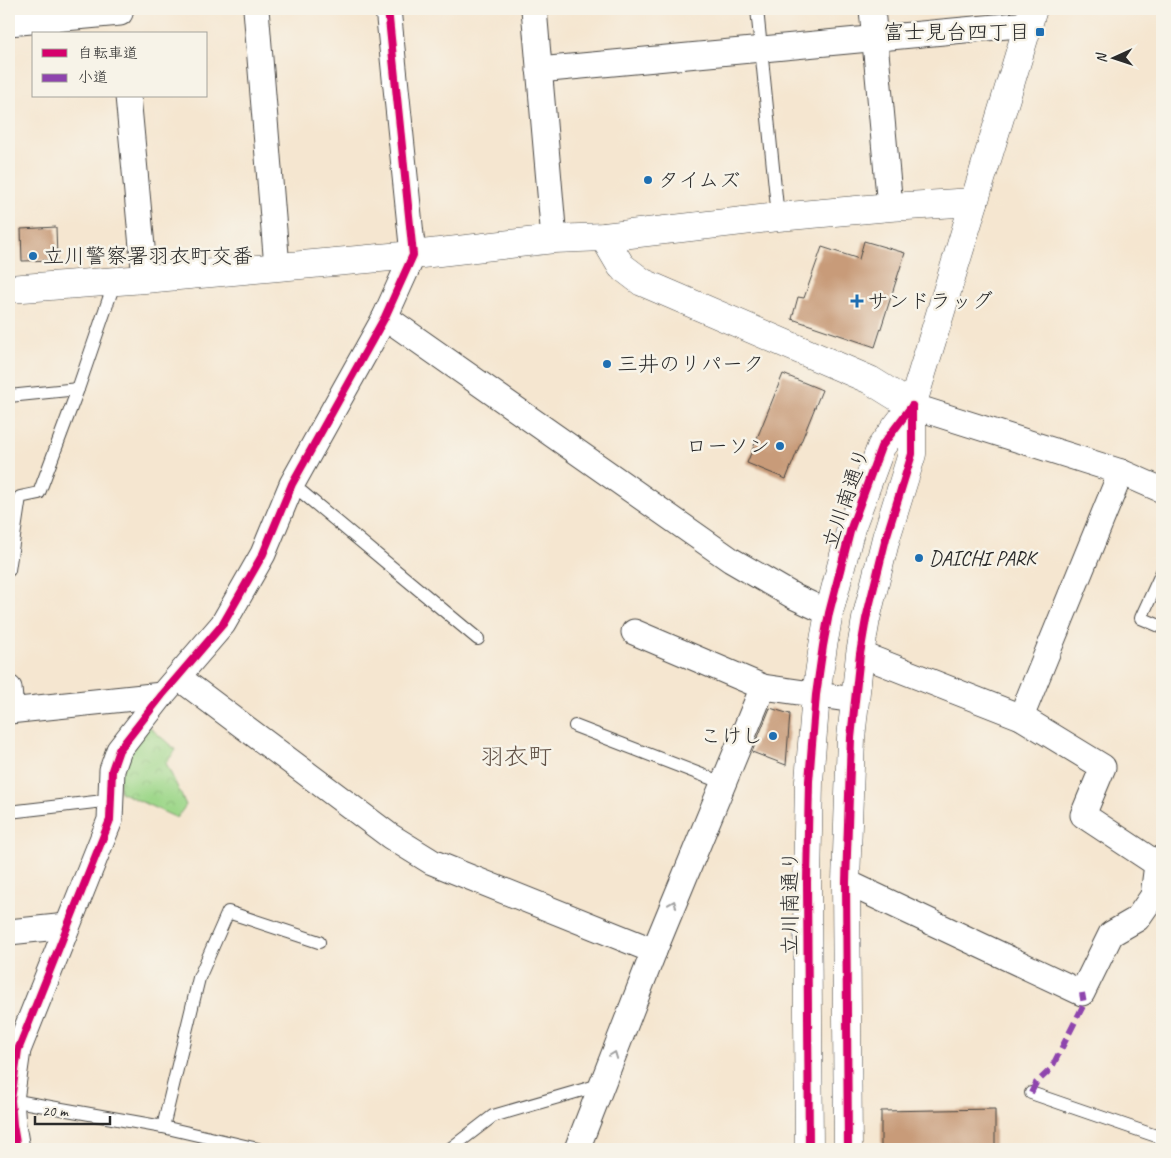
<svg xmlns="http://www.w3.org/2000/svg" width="1171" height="1158" viewBox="0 0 1171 1158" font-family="Caveat,'Klee One',sans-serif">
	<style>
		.park { fill: url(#park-crowns); stroke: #64815a }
		.building { fill: #c89b79 }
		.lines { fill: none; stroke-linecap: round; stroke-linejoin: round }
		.lane-casing { stroke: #494744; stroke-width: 14 }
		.street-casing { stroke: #494744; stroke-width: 27 }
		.secondary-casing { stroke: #494744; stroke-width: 29 }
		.lane { stroke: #fff; stroke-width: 12 }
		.street { stroke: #fff; stroke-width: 25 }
		.secondary { stroke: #fff; stroke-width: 28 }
		.quiet { stroke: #8e44ad; stroke-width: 6; stroke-dasharray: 12 6; stroke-linecap: butt }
		.cycleway-casing { stroke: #f7f3e8; stroke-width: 11 }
		.cycleway { stroke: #d6006c; stroke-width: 8 }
		.oneway { stroke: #a0a0a0 }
		.poi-dot { fill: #1f6fb2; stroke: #f7f3e8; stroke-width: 2 }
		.labels { text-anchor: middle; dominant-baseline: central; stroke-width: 5; stroke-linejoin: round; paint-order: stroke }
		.poi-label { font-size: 21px; fill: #2b2b2b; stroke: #f7f3e8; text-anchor: start }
		.street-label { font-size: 21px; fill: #2b2b2b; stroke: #f7f3e8 }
		.quarter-label { font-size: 24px; fill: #625246; stroke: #f7f3e8 }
	</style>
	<defs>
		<pattern id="park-crowns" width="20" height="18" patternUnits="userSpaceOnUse" patternTransform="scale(1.25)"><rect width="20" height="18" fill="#9ed78a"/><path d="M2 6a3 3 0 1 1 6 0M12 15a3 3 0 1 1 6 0" fill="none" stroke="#88b977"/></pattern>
	</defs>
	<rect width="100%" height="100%" fill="#f7f3e8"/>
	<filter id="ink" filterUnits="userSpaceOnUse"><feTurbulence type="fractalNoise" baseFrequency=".02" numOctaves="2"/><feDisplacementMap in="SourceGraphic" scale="10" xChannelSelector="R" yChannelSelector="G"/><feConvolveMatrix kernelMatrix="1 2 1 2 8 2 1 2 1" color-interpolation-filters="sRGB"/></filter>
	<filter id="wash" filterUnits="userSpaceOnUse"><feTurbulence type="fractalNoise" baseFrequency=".0096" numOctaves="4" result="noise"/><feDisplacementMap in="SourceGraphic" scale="20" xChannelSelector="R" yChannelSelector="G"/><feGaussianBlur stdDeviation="1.12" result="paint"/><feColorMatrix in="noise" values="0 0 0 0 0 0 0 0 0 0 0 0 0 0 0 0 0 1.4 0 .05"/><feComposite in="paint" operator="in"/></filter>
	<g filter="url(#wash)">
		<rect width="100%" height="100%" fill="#f5e6d0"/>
		<polygon class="park" points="147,725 176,750 166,763 186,805 177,818 120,792 119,762"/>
		<g id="blocks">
			<g class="building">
				<polygon points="56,227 57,260 22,261 21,229"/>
				<polygon points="864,241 905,253 875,347 792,319 798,297 804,298 822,247 859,259"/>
				<polygon points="783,374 822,390 786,479 747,463"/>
				<polygon points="770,708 790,714 786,765 752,752"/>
				<polygon points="995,1109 995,1149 881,1149 881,1111"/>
			</g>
		</g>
	</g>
	<g filter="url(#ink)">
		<use href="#blocks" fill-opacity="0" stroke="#494744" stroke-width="1"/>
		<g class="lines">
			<g class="lane-casing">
				<g id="lane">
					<polyline points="757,9 778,217"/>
					<polyline points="9,396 78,389"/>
					<polyline points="292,484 478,639"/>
					<polyline points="9,570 20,497 39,493 78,389 115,281"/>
					<polyline points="1162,572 1141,618 1162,627"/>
					<polyline points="575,726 723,783"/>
					<polyline points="9,812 112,800"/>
					<polyline points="1031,1093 1162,1138"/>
					<polyline points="11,1100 163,1127 258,1149"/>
					<polyline points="163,1127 199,978 228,912 319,942"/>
					<polyline points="450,1149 493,1116 603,1084"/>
				</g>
			</g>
			<g class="street-casing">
				<g id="street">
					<polyline points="256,9 277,267"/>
					<polyline points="534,9 554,239"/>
					<polyline points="872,9 890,207"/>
					<polyline points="9,23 120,13"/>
					<polyline points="539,70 1028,24"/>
					<polyline points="128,96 145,279"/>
					<polyline points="385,317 731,560 795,597 829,613"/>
					<polyline points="912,406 1121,472 1162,490"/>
					<polyline points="634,632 763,687 854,700"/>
					<polyline points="178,677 390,836 432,862 654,951"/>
					<polyline points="9,688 11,711"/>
					<polyline points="9,711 162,695"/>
					<polyline points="1021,717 1121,472"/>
					<polyline points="846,882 1082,993 1111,934 1137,919 1153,896 1157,864 1083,815 1103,767 1021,717 860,654"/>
					<polyline points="9,932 67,926"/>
					<polyline points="17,1149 13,1125 11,1100 18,1050 110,820 112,770 119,750 162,695 223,624 263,554 292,484 385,317 413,255 388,9"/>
					<polyline points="577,1149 654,951 763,687"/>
				</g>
			</g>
			<g class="secondary-casing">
				<g id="secondary">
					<polyline points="604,237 621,266 642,282 870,380 912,406"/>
					<polyline points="9,289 145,279 413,255 554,239 604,237 778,217 890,207 974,202"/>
					<polyline points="809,1149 807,882 809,781 816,695 823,646 829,613 851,528 881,447 912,406"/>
					<polyline points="848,1149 846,882 851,738 860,654 866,619 886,538 912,454 912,406 1033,9"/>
				</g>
			</g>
			<use href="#lane" class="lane"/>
			<use href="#street" class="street"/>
			<use href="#secondary" class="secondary"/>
			<polyline class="quiet" points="1031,1093 1036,1083 1051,1069 1084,1004 1082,993"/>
			<g class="cycleway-casing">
				<g id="cycleway">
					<polyline points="17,1149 13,1125 11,1100 18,1050 110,820 112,770 119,750 162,695 223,624 263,554 292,484 385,317 413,255 388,9"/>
					<polyline points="809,1149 807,882 809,781 816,695 823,646 829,613 851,528 881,447 912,406"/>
					<polyline points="848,1149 846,882 851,738 860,654 866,619 886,538 912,454 912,406"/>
				</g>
			</g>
			<use href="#cycleway" class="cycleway"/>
		</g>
		<defs><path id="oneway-chevron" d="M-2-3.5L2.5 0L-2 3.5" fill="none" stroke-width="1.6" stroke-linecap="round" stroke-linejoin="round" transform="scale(1.25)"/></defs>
		<g class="oneway">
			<use href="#oneway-chevron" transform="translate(673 904) rotate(-68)"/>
			<use href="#oneway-chevron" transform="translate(614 1055) rotate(-69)"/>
		</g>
	</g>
	<g class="poi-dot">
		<rect x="1035" y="27" width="10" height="10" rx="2.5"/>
		<circle cx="648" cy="180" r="5"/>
		<circle cx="33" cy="256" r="5"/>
		<path d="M854.5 293.5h5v5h5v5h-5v5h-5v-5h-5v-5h5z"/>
		<circle cx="607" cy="364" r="5"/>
		<circle cx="780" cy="446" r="5"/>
		<circle cx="919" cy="558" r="5"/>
		<circle cx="773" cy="736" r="5"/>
	</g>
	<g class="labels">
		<g class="poi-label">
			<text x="1030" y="32" text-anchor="end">富士見台四丁目</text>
			<text x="658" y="180">タイムズ</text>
			<text x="43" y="256">立川警察署羽衣町交番</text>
			<text x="867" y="301">サンドラッグ</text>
			<text x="617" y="364">三井のリパーク</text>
			<text x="770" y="446" text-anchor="end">ローソン</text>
			<text x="929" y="558">DAICHI PARK</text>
			<text x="763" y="736" text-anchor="end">こけし</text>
		</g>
		<g class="street-label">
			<text transform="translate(846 498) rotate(-71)">立川南通り</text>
			<text transform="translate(790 903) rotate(-90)">立川南通り</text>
		</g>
		<g class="quarter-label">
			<text x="516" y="756">羽衣町</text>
		</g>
	</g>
	<rect width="1171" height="1158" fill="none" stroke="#f7f3e8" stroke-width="30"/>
	<rect x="32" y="32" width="175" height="65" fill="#f7f3e8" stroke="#a5a39c"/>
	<rect x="42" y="49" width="25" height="8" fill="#d6006c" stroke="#a5a39c"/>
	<text x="78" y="58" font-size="15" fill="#2b2b2b">自転車道</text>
	<rect x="42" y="74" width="25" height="8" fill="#8e44ad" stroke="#a5a39c"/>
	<text x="78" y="82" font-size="15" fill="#2b2b2b">小道</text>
	<g transform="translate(1114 58) rotate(267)" stroke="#f7f3e8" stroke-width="4" paint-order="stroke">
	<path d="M0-4L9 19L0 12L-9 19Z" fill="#2b2b2b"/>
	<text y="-8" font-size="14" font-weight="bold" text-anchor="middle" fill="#2b2b2b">N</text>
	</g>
	<path d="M35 1116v8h75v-8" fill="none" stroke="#2b2b2b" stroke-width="2.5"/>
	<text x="42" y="1116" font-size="15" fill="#2b2b2b" stroke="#f7f3e8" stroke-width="4" paint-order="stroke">20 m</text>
</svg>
